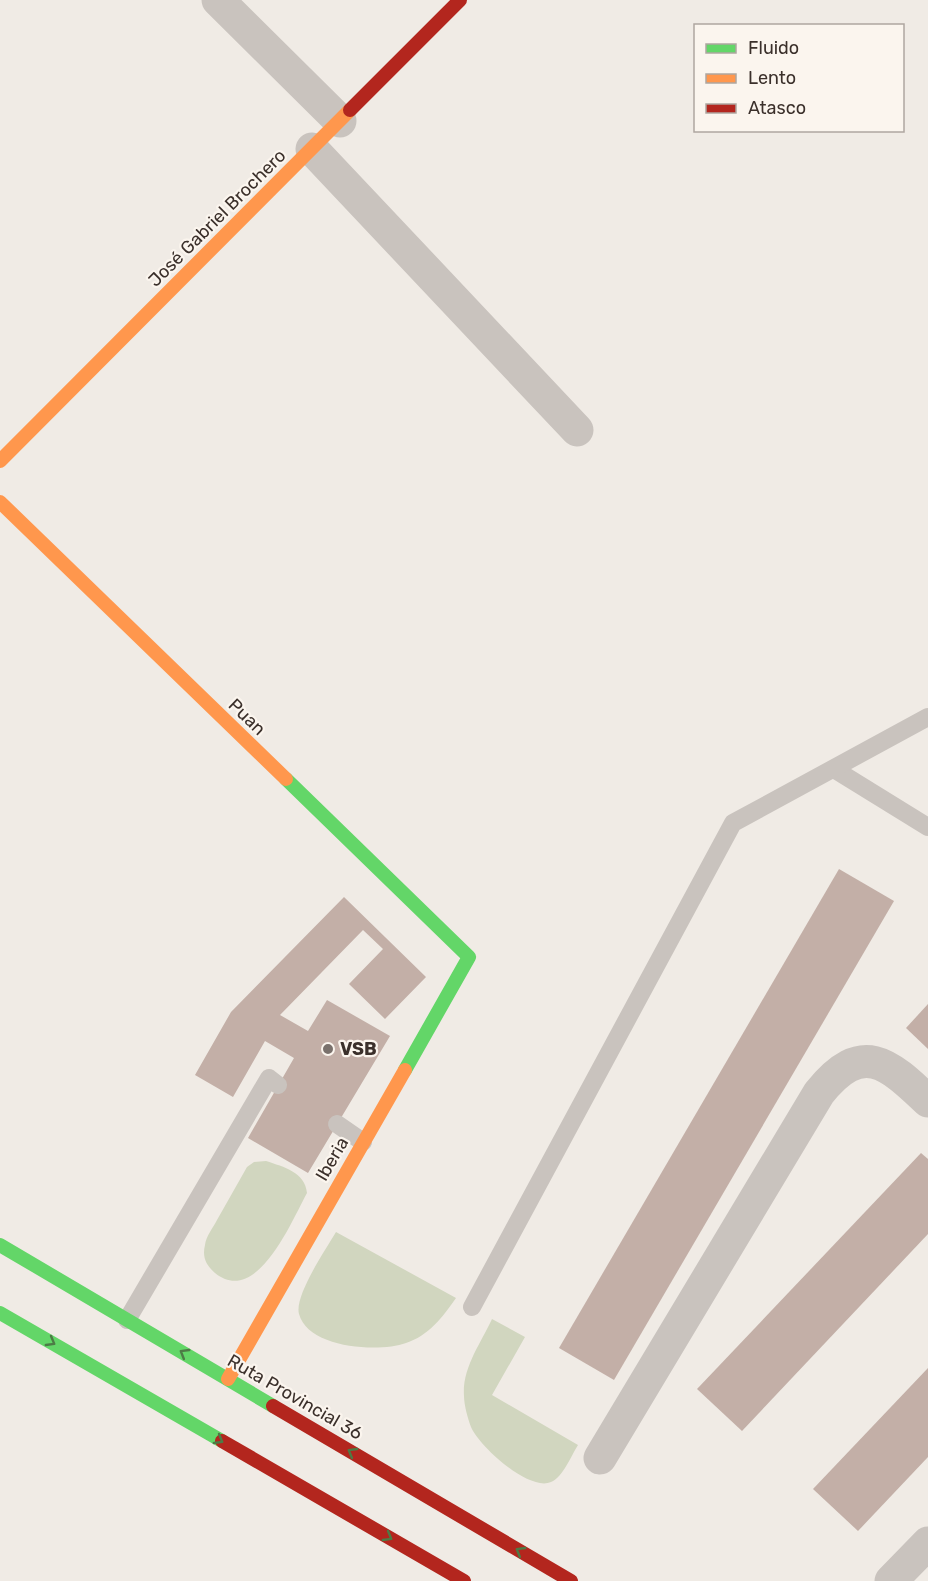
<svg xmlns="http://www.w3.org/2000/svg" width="928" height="1581" viewBox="0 0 928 1581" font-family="Rubik,sans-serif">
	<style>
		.green { fill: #d1d6bf }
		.building { fill: #c3afa7 }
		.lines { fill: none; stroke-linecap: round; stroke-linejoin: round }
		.lane { stroke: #c9c3be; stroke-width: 18 }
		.street { stroke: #c9c3be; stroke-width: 33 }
		.fast { stroke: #63d668; stroke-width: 14 }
		.slow { stroke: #ff974d; stroke-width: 14 }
		.jam { stroke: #b3261e; stroke-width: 14 }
		.oneway { stroke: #4d7b46 }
		.poi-dot { fill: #7a716c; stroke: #fbf5ee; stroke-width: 2 }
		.labels { text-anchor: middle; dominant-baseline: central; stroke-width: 4.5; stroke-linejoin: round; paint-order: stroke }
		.street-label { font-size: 18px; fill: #3b302b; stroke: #fbf5ee }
		.poi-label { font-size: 18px; font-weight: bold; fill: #3b302b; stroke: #fbf5ee; text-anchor: start }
	</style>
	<rect width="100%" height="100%" fill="#f0ebe5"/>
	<g class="green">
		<path d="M266 1161C284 1167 305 1172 307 1193 292 1220 257 1307 215 1273 206 1265 202 1257 205 1245 206 1236 213 1228 217 1220 227 1202 237 1185 247 1167L254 1162Z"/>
		<path d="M336 1232 456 1298C443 1317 428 1336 406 1343 378 1353 308 1348 299 1314 294 1296 326 1249 336 1232Z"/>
		<path d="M492 1319 525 1337 492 1395 578 1445C571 1456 563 1477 551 1482 529 1492 479 1446 471 1427 468 1419 464 1405 464 1396 462 1368 481 1343 492 1319Z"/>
	</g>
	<g class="building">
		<polygon points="839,869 894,901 614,1380 559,1348"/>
		<polygon points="344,897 426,977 385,1019 349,984 383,949 363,930 280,1015 308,1031 327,1000 390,1036 308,1173 248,1138 294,1058 265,1041 233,1097 195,1075 231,1012"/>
		<polygon points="928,1004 928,1049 906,1028"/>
		<polygon points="921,1153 928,1159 928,1234 742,1431 697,1389"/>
		<polygon points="928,1368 928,1457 858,1531 813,1489"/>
	</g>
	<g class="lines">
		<g class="lane">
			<polyline points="834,769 928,827"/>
			<polyline points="337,1124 363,1142"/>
			<polyline points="472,1307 733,823 928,717"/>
			<polyline points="127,1320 269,1078 278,1085"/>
		</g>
		<g class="street">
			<polyline points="218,0 340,121"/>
			<polyline points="312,149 577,430"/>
			<path d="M600 1458 819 1093C862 1039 888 1063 928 1101"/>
			<polyline points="891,1581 928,1543"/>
		</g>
		<g class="fast">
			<polyline points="286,779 469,957 405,1070"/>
			<polyline points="0,1245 273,1406"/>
			<polyline points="0,1313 222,1441"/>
		</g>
		<g class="slow">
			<polyline points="0,461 350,110"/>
			<polyline points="0,502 286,779"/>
			<polyline points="228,1379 405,1070"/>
		</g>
		<g class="jam">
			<polyline points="350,110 460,0"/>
			<polyline points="273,1406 571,1581"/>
			<polyline points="222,1441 464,1581"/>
		</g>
	</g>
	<defs><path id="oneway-chevron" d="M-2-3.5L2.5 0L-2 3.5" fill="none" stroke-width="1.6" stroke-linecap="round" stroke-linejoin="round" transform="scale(1.5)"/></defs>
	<g class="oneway">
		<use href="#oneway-chevron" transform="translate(51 1342) rotate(30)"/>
		<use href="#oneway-chevron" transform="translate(184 1353) rotate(-149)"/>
		<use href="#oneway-chevron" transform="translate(219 1440) rotate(30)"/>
		<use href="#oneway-chevron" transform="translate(352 1452) rotate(-150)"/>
		<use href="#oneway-chevron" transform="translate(388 1537) rotate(30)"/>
		<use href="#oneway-chevron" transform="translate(520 1551) rotate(-149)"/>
	</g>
	<circle class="poi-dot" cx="328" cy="1049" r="6"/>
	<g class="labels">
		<g class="street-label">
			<text transform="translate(217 218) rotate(-45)">José Gabriel Brochero</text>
			<text transform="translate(247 717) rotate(44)">Puan</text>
			<text transform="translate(332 1159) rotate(-60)">Iberia</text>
			<text transform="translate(295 1397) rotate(30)">Ruta Provincial 36</text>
		</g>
		<g class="poi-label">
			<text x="340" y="1049">VSB</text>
		</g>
	</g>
	<rect x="694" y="24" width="210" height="108" fill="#fbf5ee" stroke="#aea6a0" stroke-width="1.5"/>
	<rect x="706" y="44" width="30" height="9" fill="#63d668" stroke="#aea6a0" stroke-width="1.5"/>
	<text x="748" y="54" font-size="18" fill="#3b302b">Fluido</text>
	<rect x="706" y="74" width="30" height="9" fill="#ff974d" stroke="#aea6a0" stroke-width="1.5"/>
	<text x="748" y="84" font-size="18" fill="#3b302b">Lento</text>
	<rect x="706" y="104" width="30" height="9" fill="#b3261e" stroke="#aea6a0" stroke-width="1.5"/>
	<text x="748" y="114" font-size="18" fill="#3b302b">Atasco</text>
</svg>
